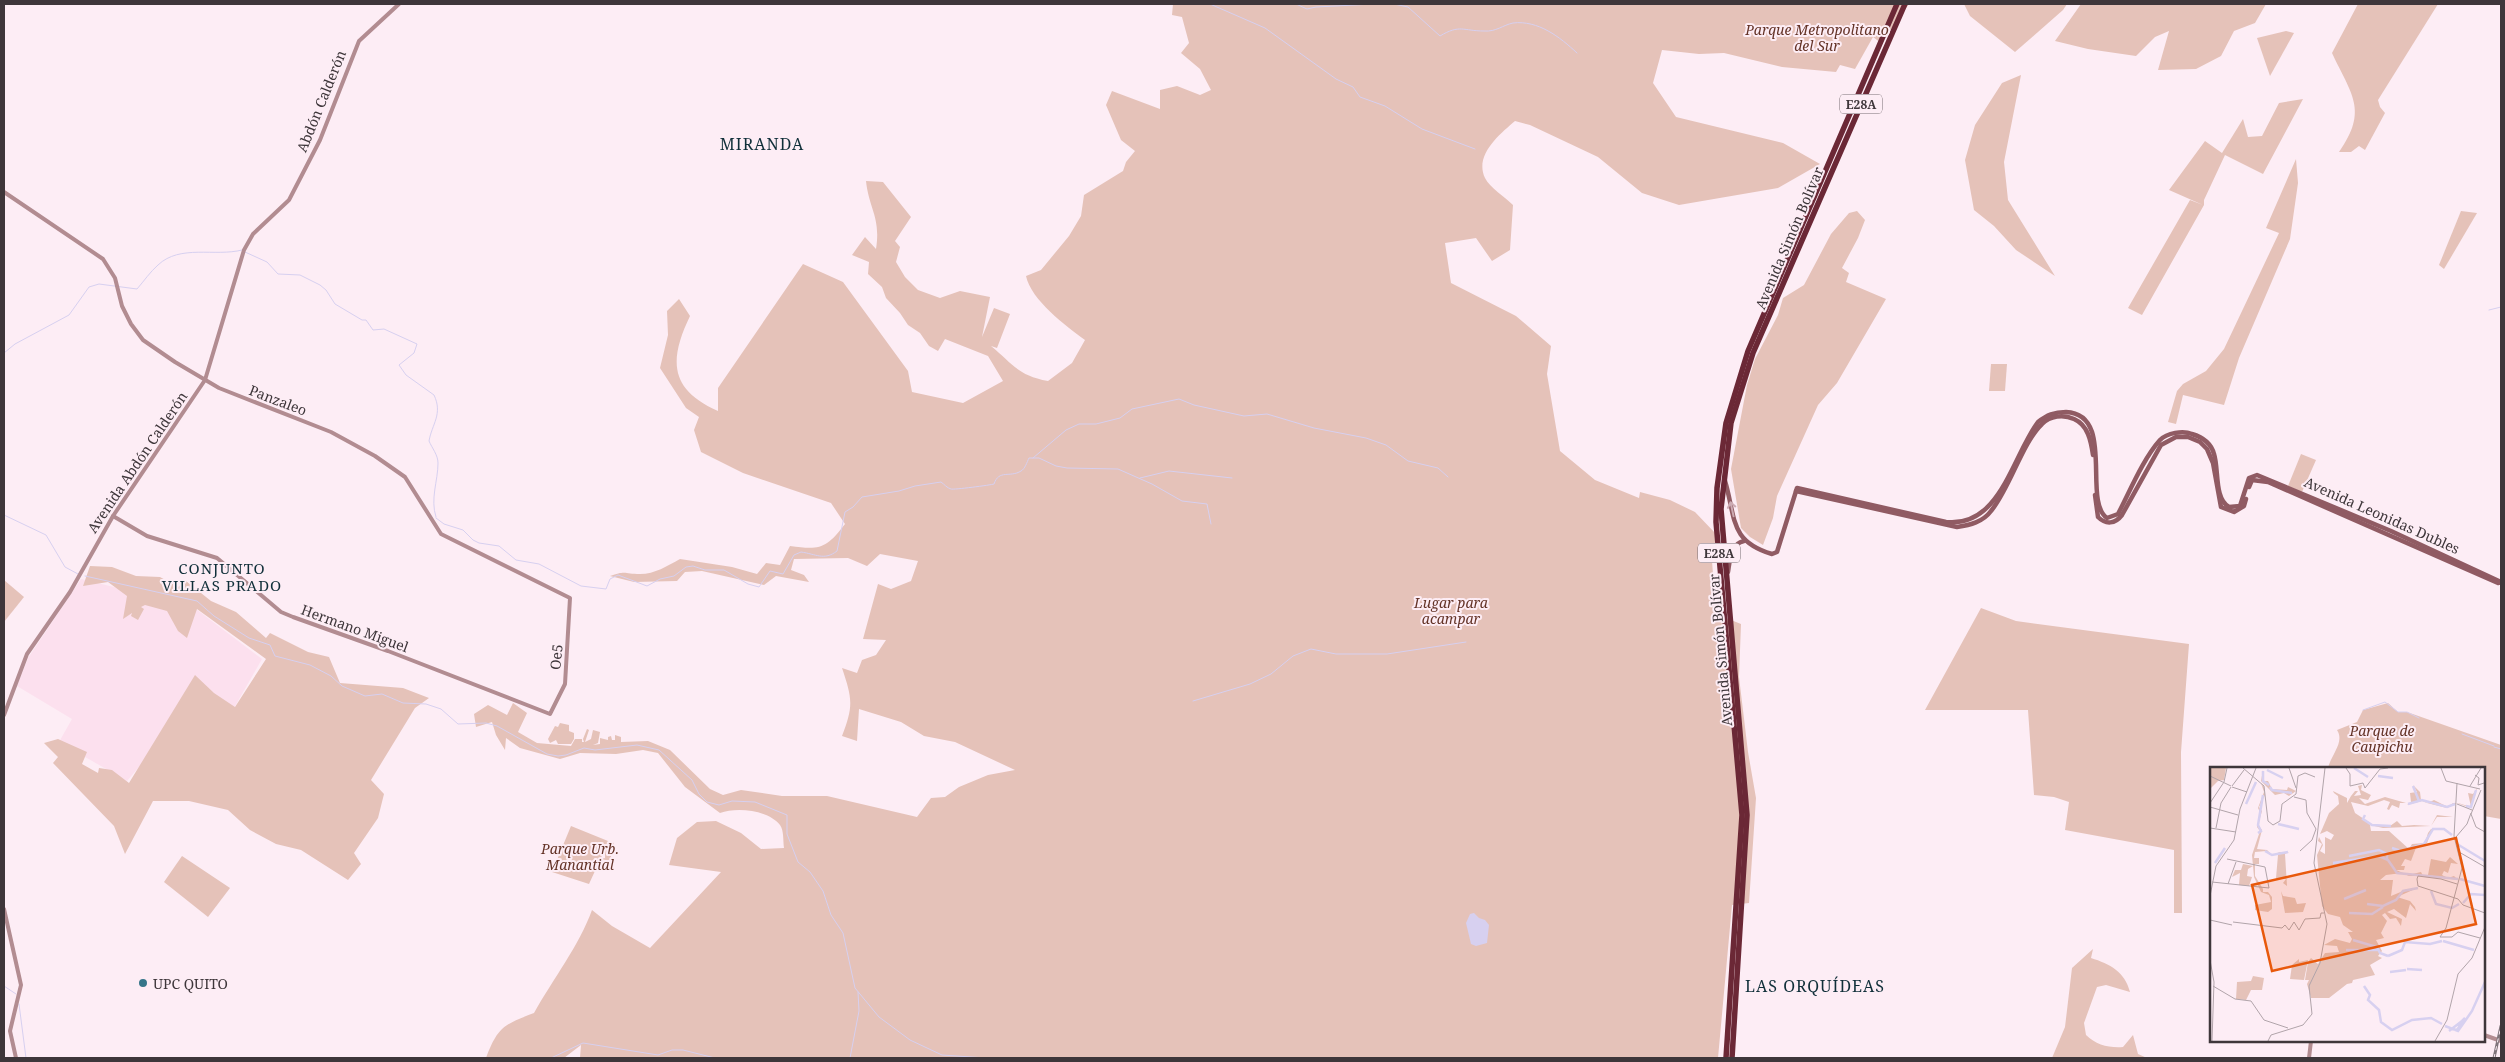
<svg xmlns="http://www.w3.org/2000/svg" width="2505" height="1062" viewBox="0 0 2505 1062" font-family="'Noto Serif',serif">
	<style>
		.built { fill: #fce0ee }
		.green { fill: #e5c2b9 }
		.water { fill: #d7d0f0 }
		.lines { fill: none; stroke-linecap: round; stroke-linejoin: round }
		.stream { stroke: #d7d0f0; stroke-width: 1 }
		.tertiary { stroke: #b28c91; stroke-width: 4 }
		.secondary { stroke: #905b63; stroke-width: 4.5 }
		.trunk { stroke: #6b2836; stroke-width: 5.5 }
		.rail-casing { stroke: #7f747a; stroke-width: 3 }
		.rail { stroke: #fdedf5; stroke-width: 1; stroke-dasharray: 4; stroke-linecap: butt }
		.oneway { stroke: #ccabb3 }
		.poi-dot { fill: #357589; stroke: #fdedf5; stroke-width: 2 }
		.labels { text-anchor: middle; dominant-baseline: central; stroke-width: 4; stroke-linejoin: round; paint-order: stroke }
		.shield { fill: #fdedf5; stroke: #776d72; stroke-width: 1 }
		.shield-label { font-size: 12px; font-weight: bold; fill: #3e363a }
		.park-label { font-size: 14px; font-style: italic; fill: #643327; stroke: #fdedf5 }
		.street-label { font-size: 14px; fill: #3e363a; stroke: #fdedf5 }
		.poi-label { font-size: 14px; fill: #3e363a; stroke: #fdedf5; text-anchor: start }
		.neighbourhood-label { font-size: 15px; letter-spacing: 1px; fill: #102f39; stroke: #fdedf5 }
		.quarter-label { font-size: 16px; letter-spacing: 1px; fill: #102f39; stroke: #fdedf5 }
		.inset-river { fill: none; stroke: #d7d0f0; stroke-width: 2.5 }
		.inset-road { fill: none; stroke: #b1a4aa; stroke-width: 1 }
		.view { fill: #e8590c; fill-opacity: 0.15; stroke: #e8590c; stroke-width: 2.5 }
		.inset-edge { fill: none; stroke: #3e363a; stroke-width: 2.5 }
	</style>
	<rect width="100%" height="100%" fill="#fdedf5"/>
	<polygon class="built" points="81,579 192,606 262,659 230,715 150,754 127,781 59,742 72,719 17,686 28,658"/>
	<g class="green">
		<path d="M1173 4H1909L1881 43 1873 37 1855 69 1840 65 1836 72 1782 67 1724 53 1699 54 1662 50 1653 83 1676 117 1783 143 1820 164 1778 188 1679 205 1642 193 1598 157 1530 125 1515 121C1500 134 1474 155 1485 178 1490 188 1505 197 1513 205L1510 250 1492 261 1476 238 1445 243 1451 283 1516 316 1551 346 1547 374 1560 451 1595 480 1639 498 1640 492 1670 500 1695 512 1715 533V552L1712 561 1716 614 1741 624 1739 677 1748 752 1756 798 1749 903 1732 905 1718 1058H580L581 1045 564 1058H486C498 1027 503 1025 534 1013 553 979 579 946 592 910L612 926 650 948 721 872 669 865 677 838 697 822 716 821 741 833 761 849 784 848C783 841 784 830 780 825 768 810 737 807 720 813L685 787 658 753 643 750 616 754 580 753 560 759 520 748 506 738 505 750 496 735 492 722 476 727 474 714 488 705 507 715 513 703 527 713 518 732 537 743 571 746 575 739H582V742H584L583 739 587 729 589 730 585 742 591 739 593 730 600 732 598 743 593 745 600 744V738L608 740V737L611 736 612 740H615V735L621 737V742L648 741 670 750 710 789 723 795 741 790 782 796H827L917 817 931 798 945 797 959 787 988 775 1015 770 955 742 924 736 901 722 859 709 857 741 842 736C854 705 852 698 842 668L857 673 862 660 876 655 886 640 863 639 878 584 891 589 911 581 918 561 880 554 867 566 848 558 794 559 791 570 804 575 809 582 776 576 764 585 702 571 685 572 677 581 634 582 610 576C626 570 625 574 640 574 655 574 667 566 680 559L732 567 757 574 766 563 780 565 790 546C820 550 826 549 845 524L831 503 743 473 701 452 694 430 699 417 686 408 660 368 668 335 667 311 679 299 690 316C669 360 669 389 718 411V388L803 264 843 282 908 371 912 392 963 403 1003 381 988 356 945 339 938 351 929 346 920 333 908 325 900 313 886 298 882 287 868 274 869 262 852 255 865 237 876 249C881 217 869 209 866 181L883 182 911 217 895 241 900 247 896 262 905 277 918 290 940 298 960 291 990 297 982 337 994 308 1010 314 997 348 991 346C1013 364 1017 375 1048 381L1072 363 1085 340C1066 326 1031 300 1026 276L1041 270 1069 236 1081 216 1084 195 1123 171 1126 162 1135 151 1121 140 1106 105 1112 91 1160 109V90L1177 86 1200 95 1211 90 1200 69 1181 53 1189 43 1182 17 1172 15Z"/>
		<polygon points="1964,4 2067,4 2063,10 2015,52 1970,16"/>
		<polygon points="2081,4 2266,4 2255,23 2234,31 2221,56 2196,69 2158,70 2169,31 2155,37 2136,56 2088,49 2055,41"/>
		<path d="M2358 4H2438L2378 100 2380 107 2385 113 2365 150 2359 146 2351 152H2339C2369 110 2351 94 2332 53Z"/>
		<polygon points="2286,31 2294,33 2270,76 2257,38"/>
		<polygon points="2021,75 2004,162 2008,200 2055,276 2016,250 1994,226 1974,210 1965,160 1975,125 2002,83"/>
		<polygon points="2303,99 2263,174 2225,155 2204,200 2204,205 2142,315 2128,308 2190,200 2203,205 2169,190 2205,141 2222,153 2243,119 2248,137 2262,136 2279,103"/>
		<polygon points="2296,159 2298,183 2290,239 2239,358 2224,405 2183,395 2176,424 2168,422 2177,391 2183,384 2206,371 2224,349 2279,233 2266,228"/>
		<polygon points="1857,211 1865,220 1858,238 1842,268 1849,273 1846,282 1886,299 1837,383 1818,405 1777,496 1773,518 1763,545 1750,537 1741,528 1731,469 1747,385 1755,359 1778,315 1783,298 1804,285 1831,234 1849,213"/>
		<polygon points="2461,211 2477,213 2444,269 2439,265"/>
		<polygon points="1991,364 2007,364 2005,391 1989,391"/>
		<polygon points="2301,454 2316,460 2302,492 2288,486"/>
		<polygon points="90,566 112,567 136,576 160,577 178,587 186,581 211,601 236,612 266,638 270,633 308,652 329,657 340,683 403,688 429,698 415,708 371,780 384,794 378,818 354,853 361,864 348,880 301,850 276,844 250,830 228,810 189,801 153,801 125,854 114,826 53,763 58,757 44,743 58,739 87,752 82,764 98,773 99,768 112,770 129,783 195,675 214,693 235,707 266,659 197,609 187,638 178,631 167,611 145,605 141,607 144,609 138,620 131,616 132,613 123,619 127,596 108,582 83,586"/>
		<polygon points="4,580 24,597 4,622"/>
		<polygon points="1981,608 2016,621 2189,644 2181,752 2182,913 2174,913 2174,850 2065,830 2069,802 2054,797 2034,795 2028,710 1925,710"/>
		<path d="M2388 703 2398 712H2407L2501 745V819L2484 816V768H2328C2331 755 2345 742 2337 730L2357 722 2363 710Z"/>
		<polygon points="560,723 569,725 569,731 574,733 574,739 571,744 558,744 556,740 550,743 548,739 555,726 558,727"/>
		<polygon points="571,826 608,841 607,845 609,841 614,843 610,861 601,859 605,858 605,849 589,884 552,872"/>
		<polygon points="182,856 230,888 208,917 164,882"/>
		<path d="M2093 949 2091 958C2110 964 2125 972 2130 992L2106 985 2097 987 2084 1023 2086 1035C2096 1045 2109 1048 2123 1047L2133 1035 2138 1054 2147 1058H2052L2065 1027 2072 968Z"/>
	</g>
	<polygon class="water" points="1474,913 1479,918 1485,920 1489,925 1487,943 1476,946 1471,944 1466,923 1470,914"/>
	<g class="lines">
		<g class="stream">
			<polyline points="1210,4 1265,28 1336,79 1353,87 1360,97 1385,106 1422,129 1475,149"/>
			<polyline points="1296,4 1307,9 1316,7 1374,4"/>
			<path d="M1394 4 1408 7 1440 36C1460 24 1463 31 1484 31 1496 32 1503 25 1513 23 1538 20 1560 37 1577 53"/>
			<path d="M245 252 267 262 278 274 300 275 320 285 326 290 335 304 362 320H366L373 330 384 329 417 344 414 353 399 365 406 375 434 395C443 414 432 424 429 441 432 448 438 455 438 463 438 481 430 499 436 517"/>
			<polyline points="2489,310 2501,307"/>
			<path d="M4 353 15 344 69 315 89 287 99 284 137 289C144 281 150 272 158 265 180 244 215 257 242 250"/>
			<polyline points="1033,458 1066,430 1079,424 1096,424 1120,418 1132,409 1179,399 1194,405 1244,416 1267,414 1314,428 1366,438 1386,445 1408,461 1438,468 1448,477"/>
			<polyline points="1140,478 1169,471 1232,478"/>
			<polyline points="4,515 46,535 65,567 78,574"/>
			<path d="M436 518 444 524 463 530 473 540 479 543 499 546 516 560 539 564 581 586 606 589 610 579 618 575 647 586 660 579 674 576 686 567 693 566 705 570H724L748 584 759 587 770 571 783 574 794 555 801 552C816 554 824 561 837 551L845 512 853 507 862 497 899 491 915 486 941 482C944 484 947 488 951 489 953 490 991 485 994 484 999 469 1010 478 1021 471 1025 469 1027 462 1029 458H1039L1056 466 1067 468 1118 469 1152 484 1182 501 1207 504 1211 524"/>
			<polyline points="85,576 197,601 214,616 249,638 270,645 275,656 310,665 331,676 342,686 365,696 382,694 403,703 426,704 441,709 458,724 486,723 497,726 547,754 558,756 566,755 584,748 595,750 637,745 659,750 692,780 699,794 707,802 719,805 732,801 755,802 787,815 787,834 798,862 810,872 823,891 831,915 843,933 855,988 879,1017 910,1040 942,1055 986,1058"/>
			<polyline points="1193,701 1250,684 1271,674 1293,656 1311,649 1336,654 1387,654 1466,642"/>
			<polyline points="2363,710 2385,702 2398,712 2407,712 2419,718"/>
			<polyline points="2462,734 2494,746"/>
			<polyline points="2494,747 2501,749"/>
			<polyline points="4,986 16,994"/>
			<polyline points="19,1004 26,1058"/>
			<polyline points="551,1058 583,1043 658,1055 672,1050 683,1050 715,1058"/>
			<polyline points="850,1058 859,1011 858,992"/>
		</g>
		<g class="tertiary">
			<polyline points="4,192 103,259 115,278 122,306 131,324 143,340 175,362 219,388 331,432 375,456 405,477 441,534 570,598 565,684 550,714 388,651 293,617 281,612 217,558 147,536 113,516"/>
			<polyline points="4,715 27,654 70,592 113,516 205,380 244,250 253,234 289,200 320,140 359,41 399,4"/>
			<polyline points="4,909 21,985 10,1031 16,1058"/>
			<polyline points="2484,1035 2501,1041"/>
			<polyline points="2309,1058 2311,1041"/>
		</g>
		<g class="secondary">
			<path d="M1725 481C1736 518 1729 541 1772 554L1777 552 1797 488 1946 522C2000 528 2012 457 2038 422 2047 415 2054 412 2066 412 2116 414 2082 501 2107 518L2118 514C2130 491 2143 459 2160 440 2167 433 2183 430 2192 434 2202 437 2211 443 2214 454 2219 469 2214 499 2229 507L2240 506 2249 478 2257 475 2391 531 2501 582"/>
			<polyline points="2249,487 2252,480 2268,482 2498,583 2501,582"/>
			<path d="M1796 491 1957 527C1970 525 1983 522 1991 511 2010 488 2022 443 2042 424 2050 416 2063 414 2074 419 2088 425 2091 441 2093 455"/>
			<path d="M2095 495 2098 517C2106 525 2115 524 2122 515L2161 445 2176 437H2188L2200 442 2207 449 2213 463 2221 507 2234 512 2244 506 2246 499"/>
			<path d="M1728 572C1730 560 1730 544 1744 541"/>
		</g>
		<g class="trunk">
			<polyline points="1726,1058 1742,815 1716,522 1717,488 1726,423 1748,351 1897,4"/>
			<polyline points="1732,1058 1747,815 1721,509 1731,423 1753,353 1905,4"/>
		</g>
		<g class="rail-casing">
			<polyline id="rail" points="2494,1058 2501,1026"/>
		</g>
		<use href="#rail" class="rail"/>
	</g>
	<defs><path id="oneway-shaft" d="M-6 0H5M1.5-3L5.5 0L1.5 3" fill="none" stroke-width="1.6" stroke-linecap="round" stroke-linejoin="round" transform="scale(1.25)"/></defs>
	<use class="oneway" href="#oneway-shaft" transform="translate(1732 509) rotate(-102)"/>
	<circle class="poi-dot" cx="143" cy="983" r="5"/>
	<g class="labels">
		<g class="shield">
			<rect x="1840" y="94.5" width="42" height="19" rx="4"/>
			<rect x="1698" y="543.5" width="42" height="19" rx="4"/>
		</g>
		<g class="shield-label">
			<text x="1861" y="104">E28A</text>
			<text x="1719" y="553">E28A</text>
		</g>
		<g class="park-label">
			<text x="1817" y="29">Parque Metropolitano<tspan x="1817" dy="16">del Sur</tspan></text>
			<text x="1451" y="602">Lugar para<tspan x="1451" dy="16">acampar</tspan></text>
			<text x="2382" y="730">Parque de<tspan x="2382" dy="16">Caupichu</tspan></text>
			<text x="580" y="848">Parque Urb.<tspan x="580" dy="16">Manantial</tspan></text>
		</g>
		<g class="street-label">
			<text transform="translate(321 101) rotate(-68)">Abdón Calderón</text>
			<text transform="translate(1789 238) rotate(-67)">Avenida Simón Bolívar</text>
			<text transform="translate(278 400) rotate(21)">Panzaleo</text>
			<text transform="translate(137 462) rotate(-56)">Avenida Abdón Calderón</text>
			<text transform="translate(2382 515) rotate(24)">Avenida Leonidas Dubles</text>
			<text transform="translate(355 628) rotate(20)">Hermano Miguel</text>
			<text transform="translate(1720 650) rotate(-95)">Avenida Simón Bolívar</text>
			<text transform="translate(556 657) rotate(-85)">Oe5</text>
		</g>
		<g class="poi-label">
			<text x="153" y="983">UPC QUITO</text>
		</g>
		<g class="neighbourhood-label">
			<text x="222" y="568">CONJUNTO<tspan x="222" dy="17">VILLAS PRADO</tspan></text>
		</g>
		<g class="quarter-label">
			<text x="762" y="144">MIRANDA</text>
			<text x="1815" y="986">LAS ORQUÍDEAS</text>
		</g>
	</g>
	<g transform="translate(2210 767)">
		<rect width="275" height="275" fill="#fdedf5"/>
		<path d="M0 1H16L14 13 8 14 0 22ZM53 3 54 14H58L62 22 77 23 78 20 86 24 79 29 74 26 65 28 51 14ZM51 16 54 20 55 28 49 40 52 44 48 58 52 63 47 82 57 83 62 88 70 85H79L75 87 77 119 73 116 76 112 66 111 68 88H60L56 84 45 85 44 91H49V97H45V109L53 122V125H58L62 130V142L58 145 45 143V138L61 135 59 128 51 125 44 110 42 88 50 64 47 60 50 45 48 41 54 25ZM152 18 151 23 161 28 158 33 149 31 155 37 175 30 196 36H190L189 41 182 38 179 43 177 42 180 35 174 33 158 39 141 35 145 46 163 58 180 59 187 54 192 59 204 58 221 59 227 48 243 50H227L221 59 173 61 160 58 161 64H179L199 82 202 77 215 76 218 66 221 62H235L243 68 234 62 222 63 217 76 207 78 201 94 195 92 191 99H195L194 103H186L198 108 211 105 213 109H199L192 106 176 108 170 113H183L181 129 193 124 205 122 187 130 200 134 205 140 206 144 200 137 196 151 184 142 177 145 192 152 191 159 186 151 180 152 175 146 172 148 177 154 171 166 174 171 166 173 172 184 168 189 172 191 160 198 165 208 143 213 142 216 137 217 119 231H101L97 217 99 213H95L98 195 101 191 108 197 115 186 129 185 127 179 114 178 125 172 140 176 142 172 138 165H143L133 158 130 150 118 147 112 139 107 88 112 77 108 74 109 70 113 78 110 84 115 87V70L121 73 124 68 117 64 110 67 119 46 129 37 128 29 124 26 123 24 137 31V36L141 29 145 24H148L144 29 151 28 148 19ZM203 18 210 25 211 33 218 36 224 33 238 40 243 36H248L261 40 258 26 263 27 267 21 261 41 247 36 237 41 217 36 212 34 197 38 201 35 200 26 207 25ZM240 90 248 97 241 96 238 106 234 104 232 108 238 111 244 109 248 113 218 108 221 92 236 95ZM33 97 43 99 38 102 37 109 42 110 39 119 29 118 30 106 22 110 25 103H31ZM71 124 73 129 85 131 87 137 96 136 93 145 75 146ZM89 192V195L98 193 94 213 80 212 82 198ZM43 209 54 211 52 223H41L36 233 26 232 27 215 41 214Z" fill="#e5c2b9"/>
		<path class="inset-river" d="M144 1 158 10M57 3 73 11M53 4V14L59 18M168 9 183 11M203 19 209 34M60 20 62 23 82 26M36 37 46 15M198 37 212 33 237 40 245 37M256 39 261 40 266 23M155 48 153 52 162 58 181 59M68 57 89 62M48 66 51 64 48 58 53 28M247 77 275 94M182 81 191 84 214 77 223 62H234L242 68M55 84 62 88 78 85M139 89 169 83 177 87V92M5 96 15 81M123 96 169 89 178 93 187 106 248 112M250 112 275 119M221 124 226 137 242 141 249 137M134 132 156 123M253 136 261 127 275 128M157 137 173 139 186 133 193 124 208 121M139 146 162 147 173 140M143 173 167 180 170 186 178 189M233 174 264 183M136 183H168M178 189 192 183 195 175 220 177 232 174M197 202 212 203M180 205 196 203M154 219 160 228 158 233 169 243 171 255 182 263 202 253 221 251 232 257M235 259 248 264 262 244 275 215M242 262 247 263 255 251 252 254M239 264 252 254"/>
		<path class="inset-road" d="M33 1 54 19 58 54 63 58 70 54 72 37 86 27 88 9 95 6 105 10M79 1 86 21M136 1 140 7V19L153 16 155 21 170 2 178 1M231 1 236 14 270 22M265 8 269 11 268 18 274 16M0 9 21 19M247 16 244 69 252 101 236 161 230 170H242L248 165 270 171M22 19 34 3M260 19 271 1M22 20 37 25M271 23 261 47 266 60 275 65M84 30 96 33 97 46 106 62 102 73 90 84M0 36 14 15 17 1M247 37 262 43M0 40 28 48M0 61 26 65M6 61 11 36 21 20M246 70 257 57 261 46M249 85 275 100M2 115 59 121 55 100 17 92M18 117 26 95M247 117 231 112 208 109 207 112 208 119 248 132 253 138 275 146M0 129 6 99 24 73 30 42 46 1M0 153 22 158M23 155 72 161 75 158 79 163 84 155 89 163 95 152 110 151 111 146H114M0 193 4 215 2 274M3 219 25 232 41 234 54 253 78 261M58 274 61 268 93 258 102 247 99 219 110 196 117 157 104 96 115 1M225 274 237 253 248 207 262 191 275 160"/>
		<path class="view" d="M246 71 266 157 62 204 42 118Z"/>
		<rect width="275" height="275" class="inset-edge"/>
	</g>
	<rect width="2505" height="1062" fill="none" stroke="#3e363a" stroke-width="10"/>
</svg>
